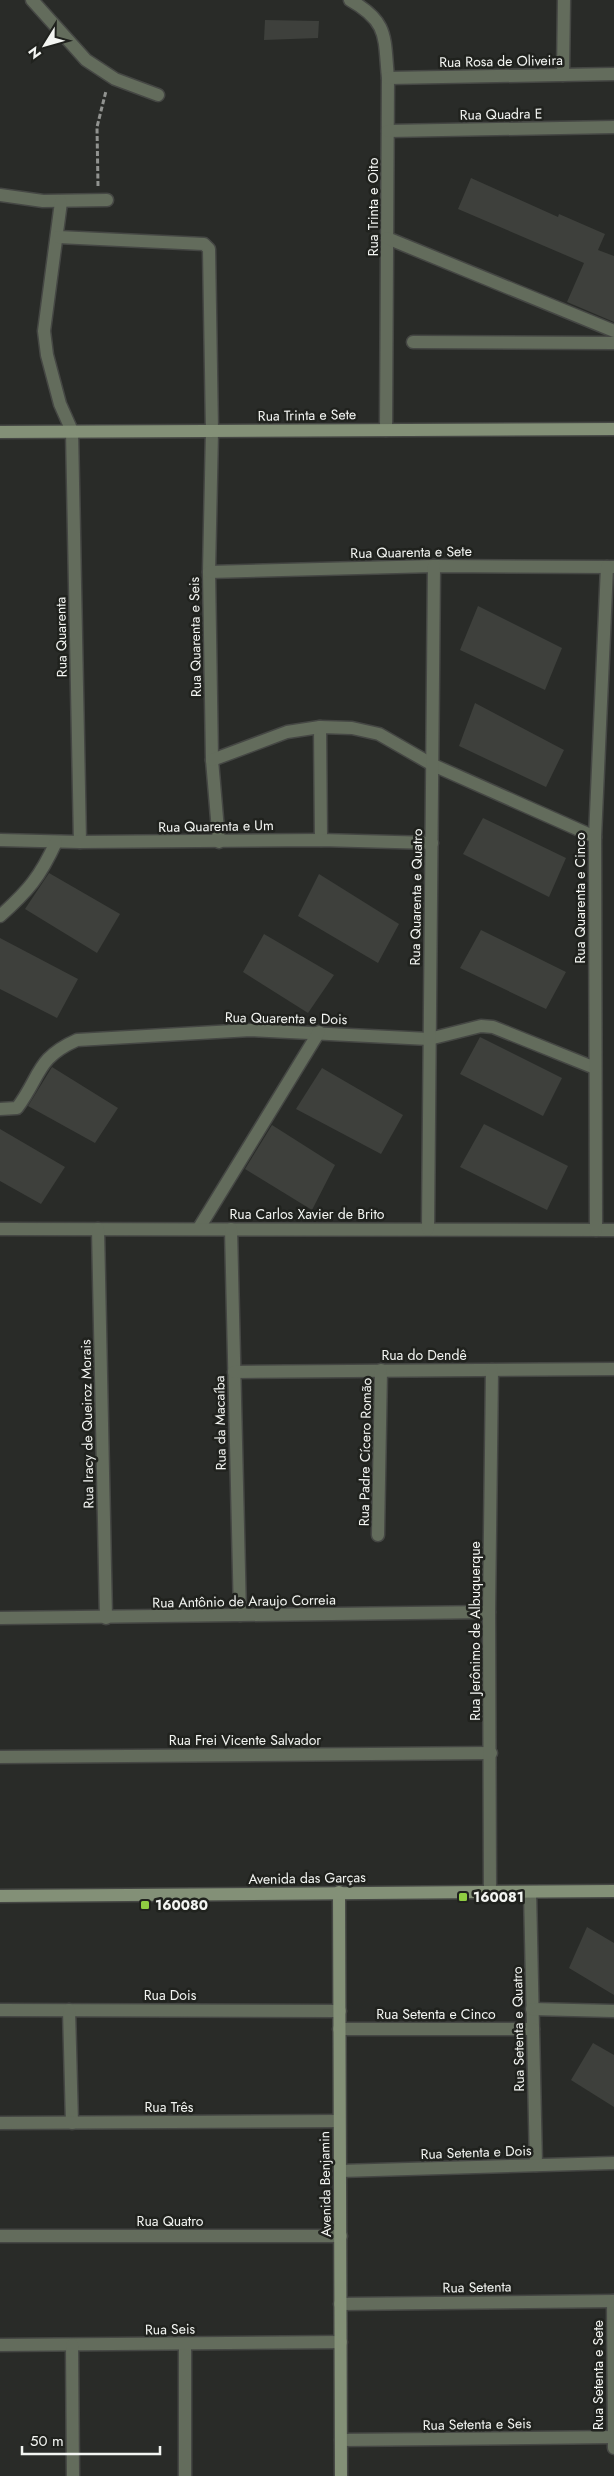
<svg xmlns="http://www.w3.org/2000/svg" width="614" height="2476" viewBox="0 0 614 2476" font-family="Jost,sans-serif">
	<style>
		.building { fill: #3e403c }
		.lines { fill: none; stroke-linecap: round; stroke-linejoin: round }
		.street-casing { stroke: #454744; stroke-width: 15 }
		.secondary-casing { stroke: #454744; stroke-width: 15 }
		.path { stroke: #919390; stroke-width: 3; stroke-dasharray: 5 2.5; stroke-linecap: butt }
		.street { stroke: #636c5c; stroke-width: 12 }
		.secondary { stroke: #839077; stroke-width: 12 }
		.poi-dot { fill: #8fcd42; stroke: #20221e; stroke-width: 2 }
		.labels { text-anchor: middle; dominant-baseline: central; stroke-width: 5; stroke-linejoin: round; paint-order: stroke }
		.street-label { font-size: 14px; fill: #f3f5f2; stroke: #20221e }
		.poi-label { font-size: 14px; font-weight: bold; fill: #f3f5f2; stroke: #20221e; text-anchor: start }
	</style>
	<rect width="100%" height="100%" fill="#292b28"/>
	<g class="building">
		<polygon points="265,20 319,21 318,38 264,40"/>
		<polygon points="471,178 558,217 559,214 605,234 598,250 614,256 614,322 567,302 584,263 458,209"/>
		<polygon points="478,606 562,648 545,690 460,650"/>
		<polygon points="475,703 564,750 546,787 459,746"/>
		<polygon points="483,818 566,858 549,897 463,854"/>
		<polygon points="49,873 120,914 97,953 25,909"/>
		<polygon points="319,874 399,924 378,963 298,916"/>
		<polygon points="481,930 566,972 546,1009 460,968"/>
		<polygon points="264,934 334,975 308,1013 243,972"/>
		<polygon points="0,938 78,979 57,1018 0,989"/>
		<polygon points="480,1037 562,1078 543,1116 460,1074"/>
		<polygon points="52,1067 118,1108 95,1143 28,1106"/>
		<polygon points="322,1068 403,1115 381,1154 296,1109"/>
		<polygon points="484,1124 568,1166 547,1210 460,1167"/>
		<polygon points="272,1125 335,1165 312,1210 245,1169"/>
		<polygon points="0,1129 65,1167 41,1204 0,1181"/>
		<polygon points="587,1927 614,1943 614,1995 569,1968"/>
		<polygon points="593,2043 614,2055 614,2107 571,2080"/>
	</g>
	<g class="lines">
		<g class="street-casing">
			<g id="street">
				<polyline points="32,0 86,60 115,79 158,95"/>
				<path d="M350 0C389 22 384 37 388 78L386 430"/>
				<polyline points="563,75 564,0"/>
				<polyline points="388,78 614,74"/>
				<polyline points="388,131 614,127"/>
				<polyline points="0,195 43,201 107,200"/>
				<polyline points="61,202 44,331 47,355 60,404 72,431 80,842"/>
				<polyline points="58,237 204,244 209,249 212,431 209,572 212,760 219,842"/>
				<polyline points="387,238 614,331"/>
				<polyline points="413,342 614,343"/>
				<polyline points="209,572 434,566 614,567"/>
				<polyline points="320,727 321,840"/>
				<polyline points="212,760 287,732 320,727 352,728 379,734 433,765 595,837"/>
				<polyline points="0,840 80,842 321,840 432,843"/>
				<path d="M0 916C28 891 40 877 56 842"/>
				<path d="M0 1109 17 1108C41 1076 36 1058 77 1040L251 1030 429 1039 481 1026 493 1027 595 1068"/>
				<polyline points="199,1228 319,1032"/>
				<polyline points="0,1229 614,1230"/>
				<polyline points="98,1229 106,1618"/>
				<polyline points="231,1229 240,1615"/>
				<polyline points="428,1229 434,566"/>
				<polyline points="596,1230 595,837 607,567"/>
				<polyline points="234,1372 614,1369"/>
				<polyline points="378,1535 381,1370"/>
				<polyline points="0,1618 489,1612"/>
				<polyline points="0,1757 491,1753"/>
				<polyline points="490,1891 489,1612 492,1370"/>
				<polyline points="530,1892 536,2165"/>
				<polyline points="532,2009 614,2011"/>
				<polyline points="0,2010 340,2011"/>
				<polyline points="69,2010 72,2123"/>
				<polyline points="339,2029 533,2029"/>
				<polyline points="0,2123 339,2121"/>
				<polyline points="340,2171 614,2163"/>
				<polyline points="0,2236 341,2236"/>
				<polyline points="613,2301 614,2448"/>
				<polyline points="340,2304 614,2301"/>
				<polyline points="185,2344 185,2476"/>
				<polyline points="0,2345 341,2342"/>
				<polyline points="72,2345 73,2476"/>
				<polyline points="341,2440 614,2437"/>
			</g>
		</g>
		<g class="secondary-casing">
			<g id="secondary">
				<polyline points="0,432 614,429"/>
				<polyline points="339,1892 341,2476"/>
				<polyline points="0,1896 614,1891"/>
			</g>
		</g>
		<polyline class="path" points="98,186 97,127 106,91"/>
		<use href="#street" class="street"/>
		<use href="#secondary" class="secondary"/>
	</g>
	<g class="poi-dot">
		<rect x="458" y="1892" width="10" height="10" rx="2.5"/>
		<rect x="140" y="1900" width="10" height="10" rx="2.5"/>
	</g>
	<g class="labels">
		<g class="street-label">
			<text transform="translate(501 61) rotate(-1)">Rua Rosa de Oliveira</text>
			<text transform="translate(501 114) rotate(-1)">Rua Quadra E</text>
			<text transform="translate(373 207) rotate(-90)">Rua Trinta e Oito</text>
			<text transform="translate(307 415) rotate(-1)">Rua Trinta e Sete</text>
			<text transform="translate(411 552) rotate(-1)">Rua Quarenta e Sete</text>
			<text transform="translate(61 637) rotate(-91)">Rua Quarenta</text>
			<text transform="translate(195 637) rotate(-91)">Rua Quarenta e Seis</text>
			<text transform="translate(216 826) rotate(-1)">Rua Quarenta e Um</text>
			<text transform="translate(416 897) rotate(-89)">Rua Quarenta e Quatro</text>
			<text transform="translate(580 898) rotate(-90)">Rua Quarenta e Cinco</text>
			<text transform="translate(286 1018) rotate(1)">Rua Quarenta e Dois</text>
			<text x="307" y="1214">Rua Carlos Xavier de Brito</text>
			<text x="424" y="1355">Rua do Dendê</text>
			<text transform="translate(220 1423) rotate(-91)">Rua da Macaíba</text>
			<text transform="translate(87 1424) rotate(-91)">Rua Iracy de Queiroz Morais</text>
			<text transform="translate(365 1452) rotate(-89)">Rua Padre Cícero Romão</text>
			<text transform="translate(244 1601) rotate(-1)">Rua Antônio de Araujo Correia</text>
			<text transform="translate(475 1631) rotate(-90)">Rua Jerônimo de Albuquerque</text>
			<text x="245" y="1740">Rua Frei Vicente Salvador</text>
			<text transform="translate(307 1878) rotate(-1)">Avenida das Garças</text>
			<text x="170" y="1995">Rua Dois</text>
			<text x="436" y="2014">Rua Setenta e Cinco</text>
			<text transform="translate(518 2029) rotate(-91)">Rua Setenta e Quatro</text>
			<text x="169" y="2107">Rua Três</text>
			<text transform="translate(476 2152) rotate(-2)">Rua Setenta e Dois</text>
			<text transform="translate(325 2184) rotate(-91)">Avenida Benjamin</text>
			<text x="170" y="2221">Rua Quatro</text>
			<text transform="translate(477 2287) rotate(-1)">Rua Setenta</text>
			<text transform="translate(170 2329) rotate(-1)">Rua Seis</text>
			<text transform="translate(598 2375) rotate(-90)">Rua Setenta e Sete</text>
			<text transform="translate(477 2424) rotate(-1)">Rua Setenta e Seis</text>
		</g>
		<g class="poi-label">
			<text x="473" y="1897">160081</text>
			<text x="155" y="1905">160080</text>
		</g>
	</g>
	<g transform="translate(45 45) rotate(233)" stroke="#20221e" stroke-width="4" paint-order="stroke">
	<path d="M0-4L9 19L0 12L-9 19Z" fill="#f3f5f2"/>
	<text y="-8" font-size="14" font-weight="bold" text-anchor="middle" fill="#f3f5f2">N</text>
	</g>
	<path d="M22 2446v8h138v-8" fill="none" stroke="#f3f5f2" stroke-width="2.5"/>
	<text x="30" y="2446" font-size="15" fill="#f3f5f2" stroke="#20221e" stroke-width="4" paint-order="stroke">50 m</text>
</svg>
